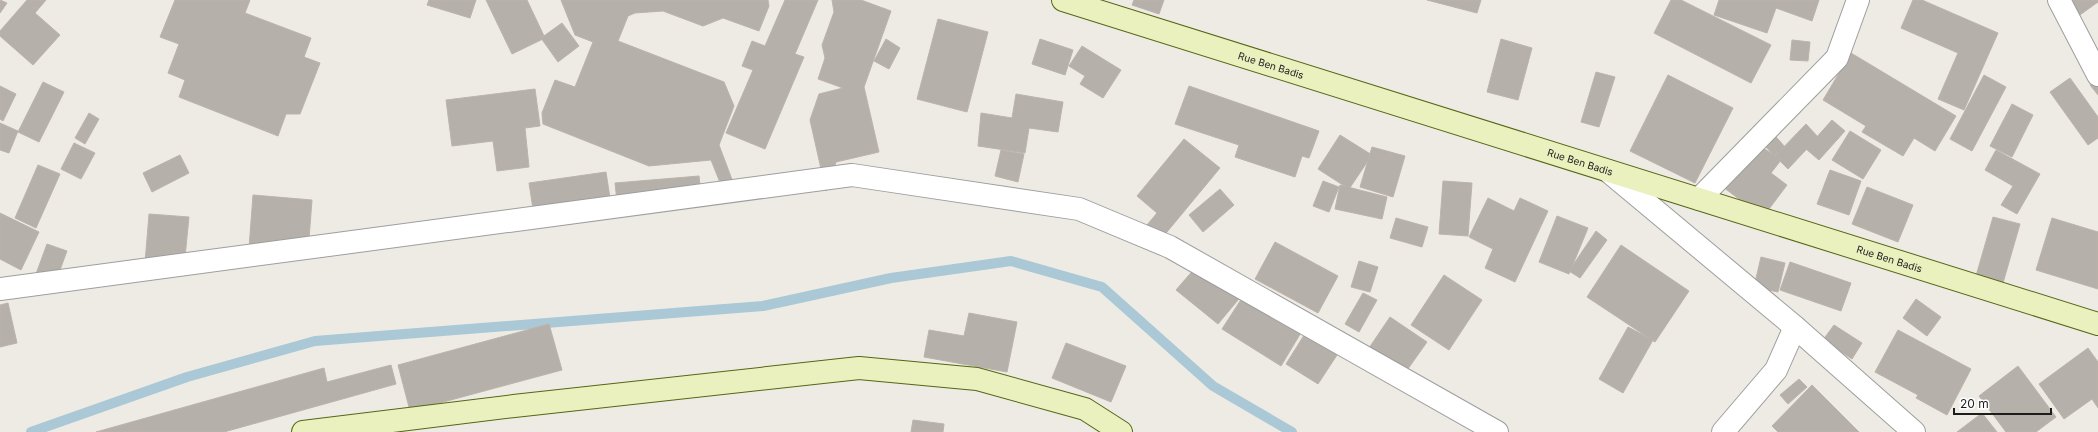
<svg xmlns="http://www.w3.org/2000/svg" width="2098" height="432" viewBox="0 0 2098 432" font-family="Inter,sans-serif">
	<style>
		.lines { fill: none; stroke-linecap: round; stroke-linejoin: round }
		.stream { stroke: #aac8d5; stroke-width: 10 }
		.building { fill: #b6b0ab; stroke: #bdb3a9 }
		.street-casing { stroke: #9e9e9e; stroke-width: 24 }
		.secondary-casing { stroke: #566613; stroke-width: 24 }
		.street { stroke: #fff; stroke-width: 22 }
		.secondary { stroke: #eaf1bf; stroke-width: 22 }
		.labels { text-anchor: middle; dominant-baseline: central; stroke-width: 3; stroke-linejoin: round; paint-order: stroke }
		.street-label { font-size: 10px; fill: #1d1d1d; stroke: #fff }
	</style>
	<rect width="100%" height="100%" fill="#edebe4"/>
	<g class="lines">
		<polyline class="stream" points="31,432 187,377 315,341 763,306 891,278 1011,261 1102,287 1213,386 1292,432"/>
	</g>
	<g class="building">
		<polygon points="0,0 7,3 0,13"/>
		<polygon points="27,0 46,0 35,13 60,35 33,65 0,36 0,31"/>
		<polygon points="175,0 250,0 245,13 311,38 304,57 320,63 300,114 286,114 278,136 179,97 185,80 168,73 179,44 160,37"/>
		<polygon points="429,0 476,0 470,18 427,5"/>
		<polygon points="486,0 527,0 545,38 512,54"/>
		<polygon points="561,0 768,0 769,6 759,31 723,18 703,26 663,11 635,13 628,16 618,41 724,82 734,106 719,145 739,198 727,200 711,160 649,166 543,124 542,113 555,80 575,87 593,42 575,35"/>
		<polygon points="785,0 818,0 795,54 804,57 765,149 726,133 753,70 742,66 752,41 765,46"/>
		<polygon points="832,0 861,0 891,11 864,87 879,152 836,162 826,191 810,120 819,94 843,88 818,79 825,58 822,45 834,12"/>
		<polygon points="1134,0 1164,0 1159,14 1132,5"/>
		<polygon points="1427,0 1481,0 1477,13"/>
		<polygon points="1671,0 1681,0 1771,45 1751,83 1654,33"/>
		<polygon points="1719,0 1819,0 1812,21 1776,8 1767,33 1714,15"/>
		<polygon points="1913,0 1922,0 1998,33 1964,110 1938,99 1958,53 1901,28"/>
		<polygon points="2064,0 2098,0 2098,2 2077,17"/>
		<polygon points="938,19 988,32 967,112 917,99"/>
		<polygon points="562,23 579,46 558,62 541,38"/>
		<polygon points="886,39 900,48 889,69 874,61"/>
		<polygon points="1040,39 1073,50 1065,75 1032,64"/>
		<polygon points="1501,39 1532,48 1518,100 1487,92"/>
		<polygon points="1792,40 1810,42 1808,61 1790,60"/>
		<polygon points="1082,46 1121,70 1103,98 1080,84 1085,76 1069,66"/>
		<polygon points="1851,53 1956,116 1935,151 1914,138 1903,156 1862,132 1866,126 1823,100"/>
		<polygon points="1596,72 1615,77 1599,127 1581,122"/>
		<polygon points="1668,75 1733,108 1695,183 1630,151"/>
		<polygon points="1984,75 2006,87 1972,151 1950,139"/>
		<polygon points="2070,78 2098,117 2098,138 2088,145 2050,92"/>
		<polygon points="2098,78 2098,95 2090,85"/>
		<polygon points="43,82 64,92 39,142 18,132"/>
		<polygon points="0,86 16,94 3,121 0,119"/>
		<polygon points="1189,86 1319,131 1309,158 1302,156 1295,177 1235,157 1239,145 1175,124"/>
		<polygon points="535,89 540,126 525,128 529,167 497,171 493,141 452,146 446,100"/>
		<polygon points="1016,94 1063,102 1058,132 1029,128 1025,153 978,146 981,113 1012,118"/>
		<polygon points="2012,104 2033,115 2012,157 1990,146"/>
		<polygon points="89,113 99,119 85,144 75,138"/>
		<polygon points="1832,120 1845,131 1819,160 1806,149"/>
		<polygon points="0,123 18,131 9,153 0,150"/>
		<polygon points="1806,124 1818,137 1788,169 1775,156"/>
		<polygon points="1770,130 1785,147 1774,156 1759,139"/>
		<polygon points="1850,131 1881,150 1863,179 1832,160"/>
		<polygon points="1340,135 1372,155 1349,189 1318,169"/>
		<polygon points="1184,139 1220,168 1162,238 1147,225 1157,213 1137,196"/>
		<polygon points="74,143 95,153 81,179 61,169"/>
		<polygon points="1756,143 1781,160 1771,173 1787,185 1763,217 1723,187"/>
		<polygon points="1372,147 1405,156 1393,197 1360,187"/>
		<polygon points="1001,150 1024,154 1018,182 995,176"/>
		<polygon points="1996,150 2040,174 2017,214 2001,205 2013,186 1985,170"/>
		<polygon points="180,155 189,173 152,192 143,173"/>
		<polygon points="38,165 60,174 36,228 15,218"/>
		<polygon points="1830,170 1861,181 1849,215 1817,204"/>
		<polygon points="606,172 612,211 535,222 529,183"/>
		<polygon points="699,176 702,203 618,210 615,183"/>
		<polygon points="1323,181 1339,187 1329,212 1313,206"/>
		<polygon points="1443,181 1472,183 1468,236 1439,234"/>
		<polygon points="1340,185 1387,197 1382,219 1335,209"/>
		<polygon points="1867,187 1913,205 1898,242 1852,224"/>
		<polygon points="1220,189 1234,205 1203,232 1189,215"/>
		<polygon points="253,195 312,200 308,252 249,248"/>
		<polygon points="1488,198 1514,211 1520,198 1548,211 1515,282 1485,268 1493,249 1469,237"/>
		<polygon points="0,213 39,232 21,270 0,259"/>
		<polygon points="149,214 189,217 185,257 144,275"/>
		<polygon points="1557,216 1588,228 1569,274 1539,262"/>
		<polygon points="1993,217 2020,224 2003,283 1976,276"/>
		<polygon points="1396,218 1428,227 1422,247 1390,238"/>
		<polygon points="2052,218 2098,232 2098,289 2036,270"/>
		<polygon points="1596,231 1607,240 1580,278 1569,271"/>
		<polygon points="1275,242 1338,276 1318,313 1255,279"/>
		<polygon points="47,244 67,251 53,289 33,282"/>
		<polygon points="1621,245 1689,291 1655,342 1587,297"/>
		<polygon points="1761,257 1785,263 1778,292 1754,287"/>
		<polygon points="1202,260 1243,294 1218,324 1176,290"/>
		<polygon points="1359,261 1378,267 1370,292 1351,287"/>
		<polygon points="1790,262 1851,283 1841,311 1780,290"/>
		<polygon points="1444,275 1482,300 1449,350 1411,325"/>
		<polygon points="1363,293 1377,300 1359,332 1345,324"/>
		<polygon points="1244,295 1302,331 1281,366 1222,329"/>
		<polygon points="1916,299 1941,317 1927,336 1903,318"/>
		<polygon points="8,303 17,343 0,347 0,305"/>
		<polygon points="969,313 1017,322 1007,372 924,357 929,330 964,336"/>
		<polygon points="1390,317 1427,342 1405,373 1369,348"/>
		<polygon points="549,324 562,370 410,411 398,365"/>
		<polygon points="1834,325 1862,343 1852,359 1823,340"/>
		<polygon points="1628,327 1653,340 1623,393 1599,379"/>
		<polygon points="1898,330 1971,369 1947,415 1916,398 1918,395 1875,372"/>
		<polygon points="1306,332 1339,352 1318,384 1286,364"/>
		<polygon points="1066,343 1126,366 1111,402 1052,378"/>
		<polygon points="2088,348 2098,362 2098,408 2092,399 2064,419 2039,384"/>
		<polygon points="391,365 396,384 224,432 96,432 324,368 327,382"/>
		<polygon points="2018,366 2056,417 2036,432 2006,432 1979,396"/>
		<polygon points="1799,379 1807,387 1788,404 1780,395"/>
		<polygon points="1812,385 1859,432 1778,432 1772,426"/>
		<polygon points="1982,413 1997,432 1957,432"/>
		<polygon points="913,420 944,424 943,432 911,432"/>
	</g>
	<g class="lines">
		<g class="street-casing">
			<g id="street">
				<polyline points="2059,0 2098,75"/>
				<polyline points="1608,171 1795,327 1914,432"/>
				<polyline points="1699,199 1837,58 1858,0"/>
				<polyline points="0,289 852,175 1079,209 1170,247 1497,432"/>
				<polyline points="1723,432 1776,370 1795,327"/>
			</g>
		</g>
		<g class="secondary-casing">
			<g id="secondary">
				<path id="s1" d="M1063 0 2098 324"/>
				<polyline points="303,432 514,406 859,368 977,379 1085,409 1121,432"/>
			</g>
		</g>
		<use href="#street" class="street"/>
		<use href="#secondary" class="secondary"/>
	</g>
	<g class="labels">
		<g class="street-label">
			<text stroke="none"><textPath href="#s1" startOffset="218">Rue Ben Badis</textPath></text>
			<text stroke="none"><textPath href="#s1" startOffset="542">Rue Ben Badis</textPath></text>
			<text stroke="none"><textPath href="#s1" startOffset="866">Rue Ben Badis</textPath></text>
		</g>
	</g>
	<path d="M1954 408v6h97v-6" fill="none" stroke="#1d1d1d" stroke-width="2"/>
	<text x="1960" y="408" font-size="12" fill="#1d1d1d" stroke="#ffffff" stroke-width="3" paint-order="stroke">20 m</text>
</svg>
